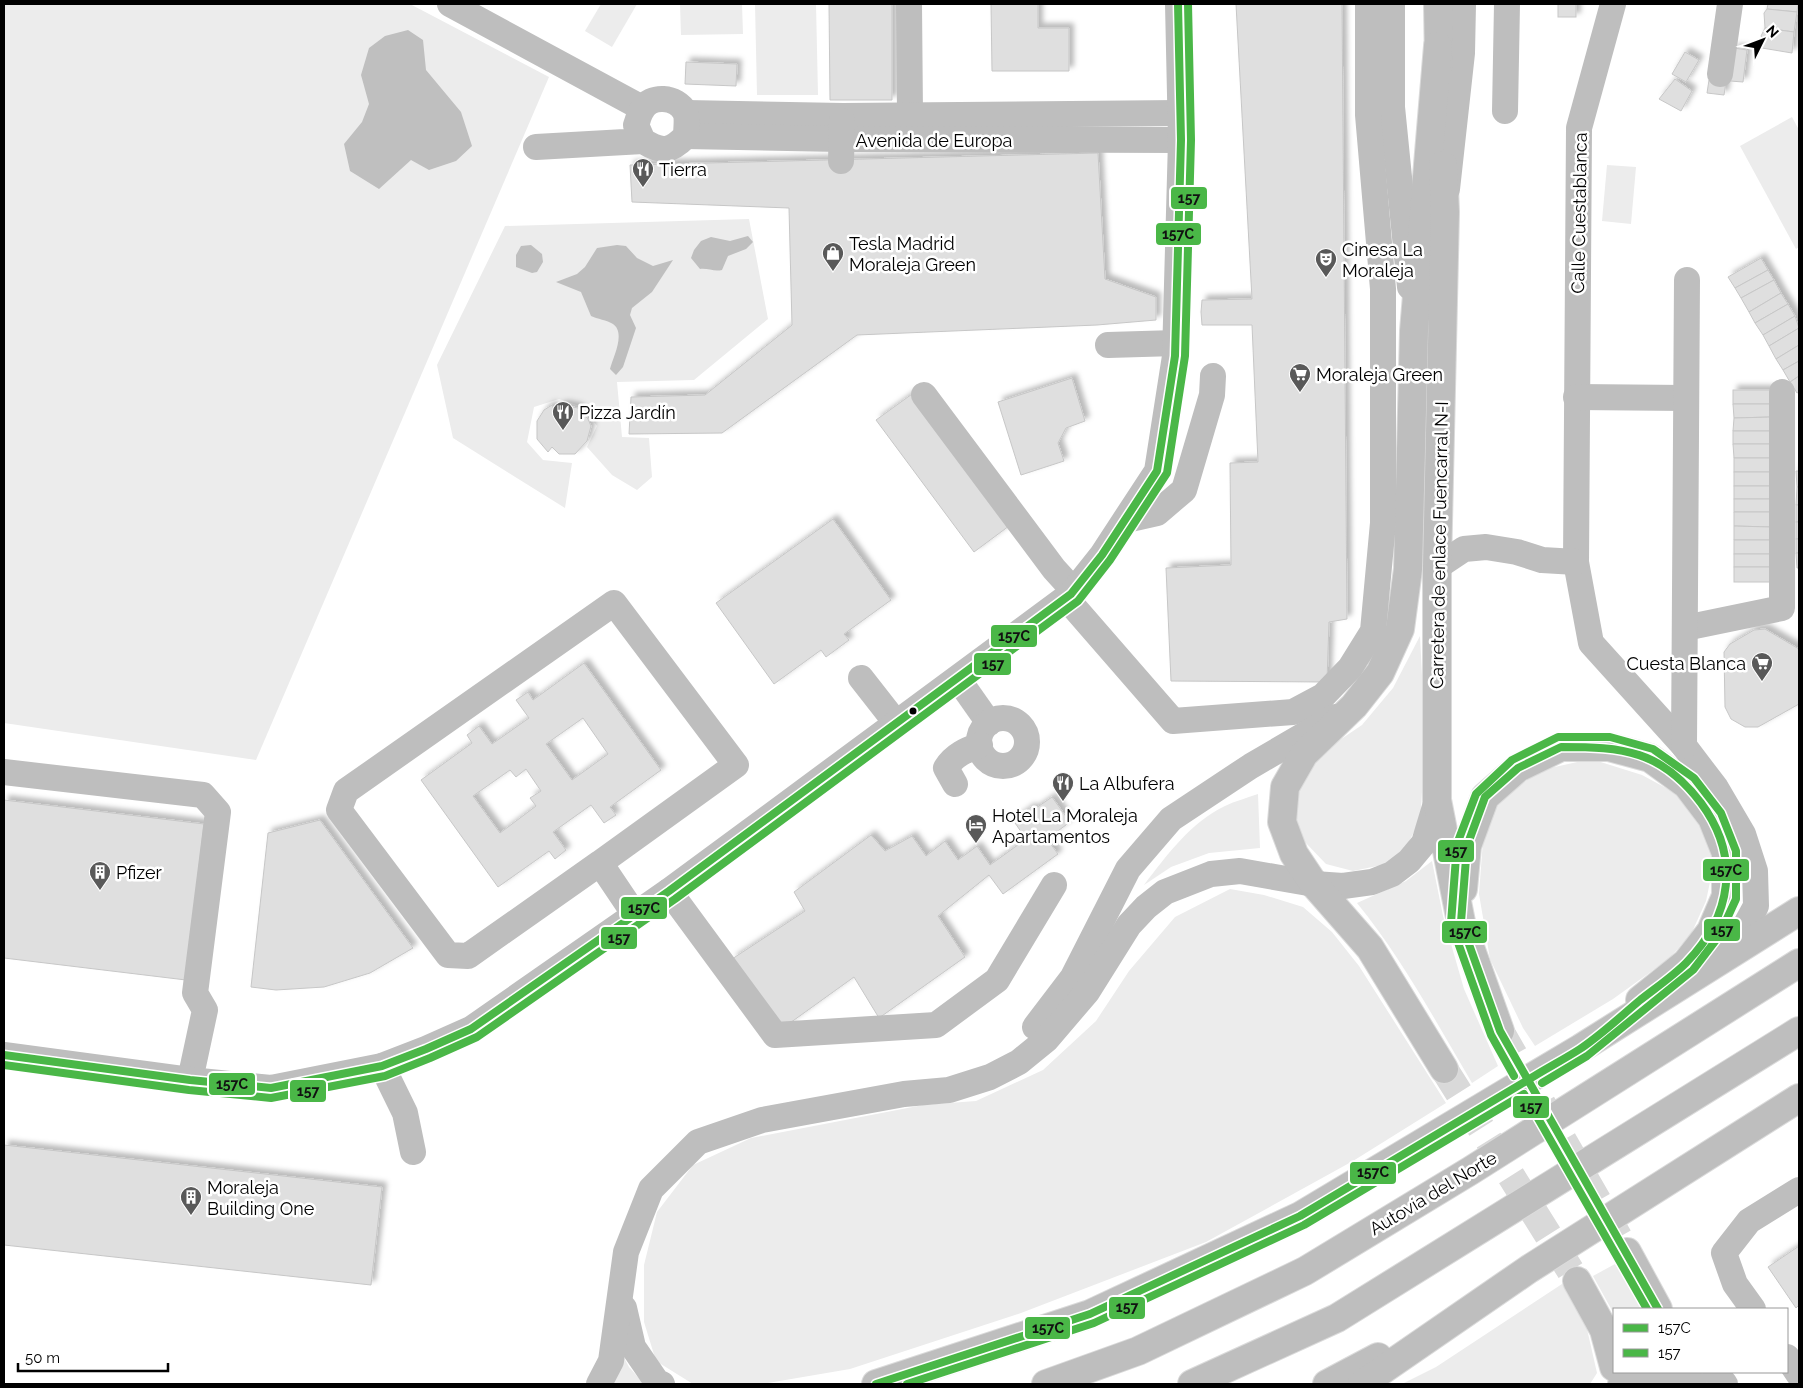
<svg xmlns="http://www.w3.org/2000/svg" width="1803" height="1388" viewBox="0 0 1803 1388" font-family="Raleway,sans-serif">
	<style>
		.green { fill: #ececec }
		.water { fill: #bfbfbf }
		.building { fill: #dfdfdf; stroke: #c7c7c7; fill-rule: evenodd; filter: url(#shadow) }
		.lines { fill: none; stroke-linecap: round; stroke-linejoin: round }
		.major-tunnel { stroke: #d9d9d9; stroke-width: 28; stroke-dasharray: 28 14; stroke-linecap: butt }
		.major-casing { stroke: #dbdbdb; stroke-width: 30 }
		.highway-casing { stroke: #dbdbdb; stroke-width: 30 }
		.minor { stroke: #bebebe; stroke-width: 26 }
		.major { stroke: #bebebe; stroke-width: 28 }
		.highway { stroke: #bebebe; stroke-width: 28 }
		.bus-1-casing { stroke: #fff; stroke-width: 11 }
		.bus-2-casing { stroke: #fff; stroke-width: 11 }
		.bus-1 { stroke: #4ab747; stroke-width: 8 }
		.bus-2 { stroke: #4ab747; stroke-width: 8 }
		.bus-dot { fill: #000; stroke: #fff; stroke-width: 2 }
		.labels { text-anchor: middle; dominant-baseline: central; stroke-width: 5; stroke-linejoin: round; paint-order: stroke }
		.street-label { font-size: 18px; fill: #000; stroke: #fff }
		.poi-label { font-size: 18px; fill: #000; stroke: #fff; text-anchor: start }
		.line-badge { stroke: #fff; stroke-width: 2 }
		.pale-badge-label { font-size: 14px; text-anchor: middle; font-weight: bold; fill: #111 }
	</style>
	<defs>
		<filter id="shadow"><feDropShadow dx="4.5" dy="-4.5" stdDeviation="2.5" flood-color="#0004"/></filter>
	</defs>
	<rect width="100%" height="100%" fill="#fff"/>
	<g class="green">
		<polygon points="4,4 410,4 549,77 256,760 4,723"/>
		<polygon points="601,4 637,4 612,47 585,31"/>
		<polygon points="680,4 742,4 743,34 681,35"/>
		<polygon points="755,4 816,4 818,95 757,95"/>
		<polygon points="1792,117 1799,130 1799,247 1796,249 1740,146"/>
		<polygon points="1607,165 1636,167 1631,224 1602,221"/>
		<polygon points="749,219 768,319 694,380 617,382 622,437 649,438 652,477 637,490 612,475 587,447 597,426 583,407 559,399 534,407 527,442 543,460 572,463 565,508 453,438 437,365 505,226"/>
		<polygon points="1420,636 1425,737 1421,810 1415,830 1404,851 1382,865 1353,871 1326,864 1304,841 1293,809 1303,771 1325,750 1362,725 1393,688"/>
		<polygon points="1591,759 1642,775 1679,795 1702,828 1714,863 1706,901 1692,932 1670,958 1613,999 1535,1046 1523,1028 1490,959 1479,894 1483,840 1499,801 1541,770"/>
		<path d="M1258 794 1260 848 1209 853 1171 867 1144 885C1167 855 1190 823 1225 806 1235 801 1247 798 1258 794Z"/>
		<path d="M1432 861 1443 916 1464 989 1498 1066 1472 1083C1436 1022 1402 958 1357 903L1406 881Z"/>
		<polygon points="1230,889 1264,895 1303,907 1332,932 1359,966 1446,1103 1353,1161 1206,1242 1021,1313 850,1369 762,1384 693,1384 656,1361 644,1322 644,1265 657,1212 693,1165 751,1138 923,1105 976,1101 1043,1070 1096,1021 1129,971 1175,917"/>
		<polygon points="1615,1264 1646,1309 1614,1309 1614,1314 1593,1276"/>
		<polygon points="1562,1284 1587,1329 1597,1373 1590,1384 1402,1384 1436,1367"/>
		<polygon points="622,1354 629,1367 644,1384 611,1384"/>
	</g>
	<g class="water">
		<polygon points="408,30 423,40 426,70 461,112 472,146 456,161 429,170 411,160 379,189 350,171 344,144 362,122 369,104 361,75 369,48 385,36"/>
		<path d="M748 236 753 242 746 249 728 256 722 270C714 272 708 268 700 269L691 258 694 250 701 241 711 237 730 241Z"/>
		<polygon points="531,245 542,254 543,262 537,272 532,273 516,267 516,255 521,246"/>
		<path d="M617 245 626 246 637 258 653 266 673 260 652 292 632 308 630 315 636 328 623 367 616 375 610 369C613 357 626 333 613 324 607 320 597 319 591 316L581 292 556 282 577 274 585 267 597 248Z"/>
	</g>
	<g class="building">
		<polygon points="829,4 892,4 892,100 830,100"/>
		<polygon points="991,4 1038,4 1038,28 1069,28 1069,71 992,71"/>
		<polygon points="1236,4 1342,4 1347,619 1329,622 1327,682 1171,681 1166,568 1231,565 1230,463 1258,462 1252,325 1202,325 1201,312 1202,300 1252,299"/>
		<rect x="1558" y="4" width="18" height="13"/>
		<polygon points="1768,4 1798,4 1797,12 1767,9"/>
		<polygon points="1767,9 1797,12 1794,32 1765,28 1764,13"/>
		<polygon points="1765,28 1794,32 1792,53 1762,48 1763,39 1761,36"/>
		<polygon points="1734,48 1747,50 1743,82 1730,81"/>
		<polygon points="1685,52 1699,60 1686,82 1672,74"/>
		<polygon points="686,62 737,64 736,86 685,84"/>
		<polygon points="1675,79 1692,91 1681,111 1659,99"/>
		<polygon points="1709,80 1726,82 1724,95 1707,93"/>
		<polygon points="1098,153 1105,279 1156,297 1156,320 1097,325 857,335 722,433 629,434 631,397 705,395 792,325 789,208 632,202 630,165"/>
		<polygon points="1761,258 1768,270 1735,288 1728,277"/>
		<polygon points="1768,270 1774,280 1741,298 1735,288"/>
		<polygon points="1774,280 1781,293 1749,312 1741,298"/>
		<polygon points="1781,293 1788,304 1755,323 1749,312"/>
		<polygon points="1788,304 1795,316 1763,335 1755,323"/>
		<polygon points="1795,316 1799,328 1769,346 1763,335"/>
		<polygon points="1799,328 1799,345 1776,359 1769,346"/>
		<polygon points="1799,345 1799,361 1783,370 1776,359"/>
		<polygon points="1799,361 1799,376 1790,382 1783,370"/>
		<polygon points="1799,376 1799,392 1797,393 1790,382"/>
		<polygon points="1072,378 1085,421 1066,428 1058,443 1064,461 1021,475 998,402"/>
		<rect x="1733" y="390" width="38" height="14"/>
		<polygon points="912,394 1009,526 974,552 876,420"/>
		<polygon points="1733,404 1771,404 1771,417 1734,418"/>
		<polygon points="552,405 554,409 563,405 578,408 588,419 591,426 587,441 575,454 559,454 552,447 548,452 537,439 537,421 544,410"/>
		<polygon points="1771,417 1771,431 1733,431 1734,418"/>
		<rect x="1733" y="431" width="38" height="13"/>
		<polygon points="1733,444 1771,444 1771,458 1734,458"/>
		<rect x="1734" y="458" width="37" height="14"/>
		<polygon points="1796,471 1799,471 1799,487 1797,487"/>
		<rect x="1734" y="472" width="37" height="14"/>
		<rect x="1734" y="486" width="37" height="13"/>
		<polygon points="1797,487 1799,487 1799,505 1796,505"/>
		<rect x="1734" y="499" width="37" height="13"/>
		<rect x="1796" y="505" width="3" height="17"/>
		<polygon points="1734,512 1771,512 1771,527 1734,526"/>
		<polygon points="833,519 891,600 844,634 849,640 826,657 821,650 774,684 716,603"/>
		<rect x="1796" y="522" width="3" height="17"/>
		<polygon points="1734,526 1771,527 1771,540 1734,540"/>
		<rect x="1796" y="539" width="3" height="14"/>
		<rect x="1734" y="540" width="37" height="14"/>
		<polygon points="1796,553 1799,553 1799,568 1797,568"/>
		<rect x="1734" y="554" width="37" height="13"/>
		<rect x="1734" y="567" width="37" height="15"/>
		<polygon points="1765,629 1799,649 1799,704 1758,727 1745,727 1731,719 1725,707 1724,652 1730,644 1754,630"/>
		<path d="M584 663 661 770 610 807 616 815 604 823 591 805 553 832 566 850 555 859 549 851 498 887 421 780 472 743 467 735 479 726 492 744 529 718 516 700 528 692 533 700ZM583 718 608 754 572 780 546 744ZM526 769 541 791 530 798 536 806 500 833 473 796 510 770 516 777Z"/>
		<polygon points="1052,797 1070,822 1047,839 1058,854 1003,894 989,875 938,916 965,957 879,1018 854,977 783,1028 732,959 805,911 794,892 871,835 885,851 912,836 926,856 945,841 958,860 977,846 990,865 1026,839 1013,820 1031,807 1033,810"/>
		<polygon points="4,800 204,824 186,980 4,958"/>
		<polygon points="320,820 413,948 370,973 324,987 276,990 251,987 268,833"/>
		<polygon points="4,1145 382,1187 371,1285 4,1245"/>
		<polygon points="1799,1246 1799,1305 1796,1308 1768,1267"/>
	</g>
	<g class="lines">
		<g class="major-tunnel">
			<polyline points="1500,1031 1627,1252"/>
			<polyline points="1444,1069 1577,1281"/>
		</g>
		<g class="major-casing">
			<g id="major">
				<polyline points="1438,4 1439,64"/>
				<polyline points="1438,46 1414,331 1408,569 1400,629 1380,673 1354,706 1304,754 1285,787 1282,822 1294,854 1314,884 1370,948 1444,1069"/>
				<polyline points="1443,165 1445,212 1437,567 1437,800 1461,922 1500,1031"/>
				<polyline points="1463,889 1467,846 1485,797 1518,768 1561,747 1609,747 1650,758 1687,785 1712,818 1726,853 1726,896 1711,931 1686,963 1640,1000"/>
				<polyline points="1627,1252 1658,1309"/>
				<polyline points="1577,1281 1604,1330 1614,1367"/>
				<path d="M1622 1384C1646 1370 1669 1371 1693 1384"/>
			</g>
		</g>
		<g class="highway-casing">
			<g id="highway">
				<polyline points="876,1384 1090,1314 1300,1216 1581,1048 1799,911"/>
				<polyline points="1046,1384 1138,1351 1305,1271 1470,1171 1799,963"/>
				<polyline points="1192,1384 1337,1318 1799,1031"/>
				<polyline points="1327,1384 1378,1357"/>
				<polyline points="1362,1384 1529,1269 1799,1098"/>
			</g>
		</g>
		<g class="minor">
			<polyline points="450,4 642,108"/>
			<polyline points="909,4 910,115"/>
			<polyline points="1392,4 1392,107 1410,287"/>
			<polyline points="1613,4 1579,128 1576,562 1591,643 1684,746 1716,788 1743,834 1755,871 1756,906 1744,928 1688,961"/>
			<polyline points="1720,74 1730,4"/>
			<polyline points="1505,111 1507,4"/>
			<polyline points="686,113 843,116 1180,113"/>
			<polyline points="686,136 840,139 1181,140"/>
			<path d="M536 147 643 141C663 153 670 152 686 136 686 129 688 117 685 112 677 96 650 94 642 110 639 114 638 120 636 125L643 141"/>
			<polyline points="841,161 842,121"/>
			<polyline points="1447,189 1462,53 1463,4"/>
			<polyline points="1108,345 1176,343"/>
			<polyline points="924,395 1054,569 1074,591"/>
			<polyline points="1576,397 1686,398"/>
			<polyline points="1126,520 1157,513 1184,490 1212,395 1213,376"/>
			<polyline points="1437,567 1464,549 1486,547 1517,552 1542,560 1576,562"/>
			<polyline points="1066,598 1173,721 1293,712 1323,696 1350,668 1373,631 1383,523 1383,289 1368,115 1368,4"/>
			<polyline points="1685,628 1782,608 1782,392"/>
			<polyline points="861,678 897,724"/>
			<polyline points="958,679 989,723"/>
			<circle cx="1003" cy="742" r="24"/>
			<polyline points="1684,746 1687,280"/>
			<polyline points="4,772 203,795 218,812 195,993 205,1010 190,1080"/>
			<path d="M955 784 946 768C954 755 966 750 980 745"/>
			<polyline points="600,863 736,765 614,603 346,791 339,810 448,955 468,956 600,863 635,915"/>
			<polyline points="669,891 775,1035 936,1025 997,980 1054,885"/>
			<polyline points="1035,1027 1073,977 1128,869 1171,819 1251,766 1335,717"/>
			<polyline points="4,1055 190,1080 271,1088 382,1066 426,1049 471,1029 669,891 1071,594 1102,555 1157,471 1175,356 1181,140 1178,4"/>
			<polyline points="382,1066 405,1113 413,1152"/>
			<polyline points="624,1308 633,1347 657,1382 662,1384"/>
			<polyline points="1753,1309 1735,1284 1724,1253 1749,1221 1799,1190"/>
			<polyline points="1787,1357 1799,1375"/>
			<polyline points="1715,1372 1725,1384"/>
			<polyline points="599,1384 611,1361 626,1252 651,1189 698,1142 762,1120 904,1094 949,1090 990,1077 1019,1062 1046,1040 1087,992 1129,925 1146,907 1165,892 1211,874 1240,871 1314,884 1343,886 1372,882 1392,874 1409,861 1424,843 1437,800"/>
		</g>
		<use href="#major" class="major"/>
		<use href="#highway" class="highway"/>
		<g class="bus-1-casing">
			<g id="bus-1">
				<path d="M1561 747C1623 747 1661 750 1701 803 1741 857 1732 916 1686 963 1672 977 1654 989 1639 1001 1620 1017 1601 1035 1580 1049 1563 1060 1545 1069 1528 1080L1500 1031 1461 922 1467 846 1485 797 1518 768Z"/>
				<polyline points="4,1055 190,1080 271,1088 382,1066 426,1049 471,1029 669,891 1071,594 1102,555 1157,471 1175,356 1181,140 1178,4"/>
				<polyline points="1528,1080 1658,1309"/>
				<polyline points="876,1384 1090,1314 1300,1216 1528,1080"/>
			</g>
		</g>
		<g class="bus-2-casing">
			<g id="bus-2">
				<polyline points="4,1065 189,1090 271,1098 385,1076 430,1058 477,1037 675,899 1078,601 1110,560 1167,473 1185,356 1191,140 1188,4"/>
				<polyline points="1514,1076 1491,1035 1451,923 1457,844 1476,794 1512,760 1558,737 1610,737 1653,749 1694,778 1721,813 1736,851 1736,899 1719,936 1693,970 1587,1056 1542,1083"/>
				<polyline points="907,1384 1094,1323 1304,1225 1524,1094 1647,1309"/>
			</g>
		</g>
		<use href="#bus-1" class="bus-1"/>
		<use href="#bus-2" class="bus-2"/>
	</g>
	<defs>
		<g id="restaurant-pin" transform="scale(1.125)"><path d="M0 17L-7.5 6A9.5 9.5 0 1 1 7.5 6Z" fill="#595959" stroke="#fff"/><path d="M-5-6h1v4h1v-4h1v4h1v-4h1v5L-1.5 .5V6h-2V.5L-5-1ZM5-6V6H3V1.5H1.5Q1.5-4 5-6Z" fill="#fff"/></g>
		<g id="shop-pin" transform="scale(1.125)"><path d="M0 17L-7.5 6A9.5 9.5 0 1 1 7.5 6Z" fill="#595959" stroke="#fff"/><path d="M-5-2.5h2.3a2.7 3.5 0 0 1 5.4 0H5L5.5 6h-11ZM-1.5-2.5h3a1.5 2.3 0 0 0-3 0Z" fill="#fff"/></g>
		<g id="theatre-pin" transform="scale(1.125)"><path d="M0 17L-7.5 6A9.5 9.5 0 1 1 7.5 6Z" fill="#595959" stroke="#fff"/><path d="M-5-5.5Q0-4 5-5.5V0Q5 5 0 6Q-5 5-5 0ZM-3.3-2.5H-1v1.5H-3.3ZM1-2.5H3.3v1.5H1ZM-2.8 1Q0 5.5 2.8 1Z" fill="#fff"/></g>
		<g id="supermarket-pin" transform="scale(1.125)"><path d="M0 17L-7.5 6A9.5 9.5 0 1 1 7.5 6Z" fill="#595959" stroke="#fff"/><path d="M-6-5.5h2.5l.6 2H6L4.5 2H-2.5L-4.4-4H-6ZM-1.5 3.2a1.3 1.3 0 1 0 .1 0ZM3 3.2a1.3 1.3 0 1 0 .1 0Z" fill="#fff"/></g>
		<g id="hotel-pin" transform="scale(1.125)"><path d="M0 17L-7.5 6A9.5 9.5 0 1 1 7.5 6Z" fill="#595959" stroke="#fff"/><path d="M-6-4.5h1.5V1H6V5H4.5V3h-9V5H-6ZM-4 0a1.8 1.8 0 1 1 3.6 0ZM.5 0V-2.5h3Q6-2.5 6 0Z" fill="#fff"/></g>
		<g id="building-pin" transform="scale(1.125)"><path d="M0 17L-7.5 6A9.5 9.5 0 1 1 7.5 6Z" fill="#595959" stroke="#fff"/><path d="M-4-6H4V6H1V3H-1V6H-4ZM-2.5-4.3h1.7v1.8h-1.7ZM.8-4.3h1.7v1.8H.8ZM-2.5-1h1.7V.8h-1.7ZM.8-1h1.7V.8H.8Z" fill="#fff"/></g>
	</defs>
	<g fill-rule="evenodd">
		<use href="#restaurant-pin" x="643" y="169"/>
		<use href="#shop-pin" x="833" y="253"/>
		<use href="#theatre-pin" x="1326" y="259"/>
		<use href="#supermarket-pin" x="1300" y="374"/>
		<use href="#restaurant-pin" x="563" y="412"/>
		<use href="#supermarket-pin" x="1762" y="663"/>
		<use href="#restaurant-pin" x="1063" y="783"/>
		<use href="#hotel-pin" x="976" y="825"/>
		<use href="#building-pin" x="100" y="872"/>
		<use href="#building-pin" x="191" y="1197"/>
	</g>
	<circle class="bus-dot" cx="913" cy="711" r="4.5"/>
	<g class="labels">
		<g class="street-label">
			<text x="934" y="140">Avenida de Europa</text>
			<text transform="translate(1579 213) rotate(-89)">Calle Cuestablanca</text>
			<text transform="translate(1439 545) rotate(-89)">Carretera de enlace Fuencarral N-I</text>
			<text transform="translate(1433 1193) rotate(-31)">Autovía del Norte</text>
		</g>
		<g class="poi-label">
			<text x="659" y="169">Tierra</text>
			<text x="849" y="243">Tesla Madrid<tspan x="849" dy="21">Moraleja Green</tspan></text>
			<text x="1342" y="249">Cinesa La<tspan x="1342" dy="21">Moraleja</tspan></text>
			<text x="1316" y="374">Moraleja Green</text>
			<text x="579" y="412">Pizza Jardín</text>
			<text x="1746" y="663" text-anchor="end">Cuesta Blanca</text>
			<text x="1079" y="783">La Albufera</text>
			<text x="992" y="815">Hotel La Moraleja<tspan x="992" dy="21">Apartamentos</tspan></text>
			<text x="116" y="872">Pfizer</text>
			<text x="207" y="1187">Moraleja<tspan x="207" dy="21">Building One</tspan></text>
		</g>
	</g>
	<g class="line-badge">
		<rect x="1170" y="186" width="38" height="24" rx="5" fill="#4ab747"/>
		<rect x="1155" y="222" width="47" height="24" rx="5" fill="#4ab747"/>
		<rect x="990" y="624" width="48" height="24" rx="5" fill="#4ab747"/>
		<rect x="973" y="652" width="39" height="24" rx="5" fill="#4ab747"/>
		<rect x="1437" y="839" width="38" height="24" rx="5" fill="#4ab747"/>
		<rect x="1702" y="858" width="48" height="24" rx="5" fill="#4ab747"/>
		<rect x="620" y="896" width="48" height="24" rx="5" fill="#4ab747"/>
		<rect x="1703" y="918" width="38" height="24" rx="5" fill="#4ab747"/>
		<rect x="1441" y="920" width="47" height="24" rx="5" fill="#4ab747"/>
		<rect x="600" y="926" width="38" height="24" rx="5" fill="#4ab747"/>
		<rect x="208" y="1072" width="48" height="24" rx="5" fill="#4ab747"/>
		<rect x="289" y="1079" width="38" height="24" rx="5" fill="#4ab747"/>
		<rect x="1512" y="1095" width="38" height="24" rx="5" fill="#4ab747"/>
		<rect x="1349" y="1161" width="48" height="24" rx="5" fill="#4ab747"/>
		<rect x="1108" y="1296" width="38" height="24" rx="5" fill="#4ab747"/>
		<rect x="1024" y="1316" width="47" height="24" rx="5" fill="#4ab747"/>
	</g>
	<g class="pale-badge-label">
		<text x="1189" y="203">157</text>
		<text x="1178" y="239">157C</text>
		<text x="1014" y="641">157C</text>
		<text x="993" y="669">157</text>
		<text x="1456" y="856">157</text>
		<text x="1726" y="875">157C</text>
		<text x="644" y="913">157C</text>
		<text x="1722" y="935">157</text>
		<text x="1465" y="937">157C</text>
		<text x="619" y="943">157</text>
		<text x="232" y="1089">157C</text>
		<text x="308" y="1096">157</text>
		<text x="1531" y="1112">157</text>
		<text x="1373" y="1177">157C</text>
		<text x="1127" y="1312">157</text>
		<text x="1048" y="1333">157C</text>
	</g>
	<rect width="1803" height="1388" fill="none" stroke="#000000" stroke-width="10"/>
	<rect x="1613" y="1308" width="175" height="65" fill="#ffffff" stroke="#999999"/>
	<rect x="1623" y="1324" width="25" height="8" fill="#4ab747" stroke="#999999"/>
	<text x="1658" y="1333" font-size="15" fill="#000000">157C</text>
	<rect x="1623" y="1349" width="25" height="8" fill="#4ab747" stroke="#999999"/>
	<text x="1658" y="1358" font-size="15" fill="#000000">157</text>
	<g transform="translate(1763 40) rotate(48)" stroke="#ffffff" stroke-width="4" paint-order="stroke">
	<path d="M0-4L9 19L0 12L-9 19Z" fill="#000000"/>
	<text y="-8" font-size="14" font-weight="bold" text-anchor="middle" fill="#000000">N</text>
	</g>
	<path d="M18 1363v8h150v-8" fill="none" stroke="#000000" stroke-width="2.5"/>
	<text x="25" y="1363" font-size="15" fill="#000000" stroke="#ffffff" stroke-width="4" paint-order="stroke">50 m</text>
</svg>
